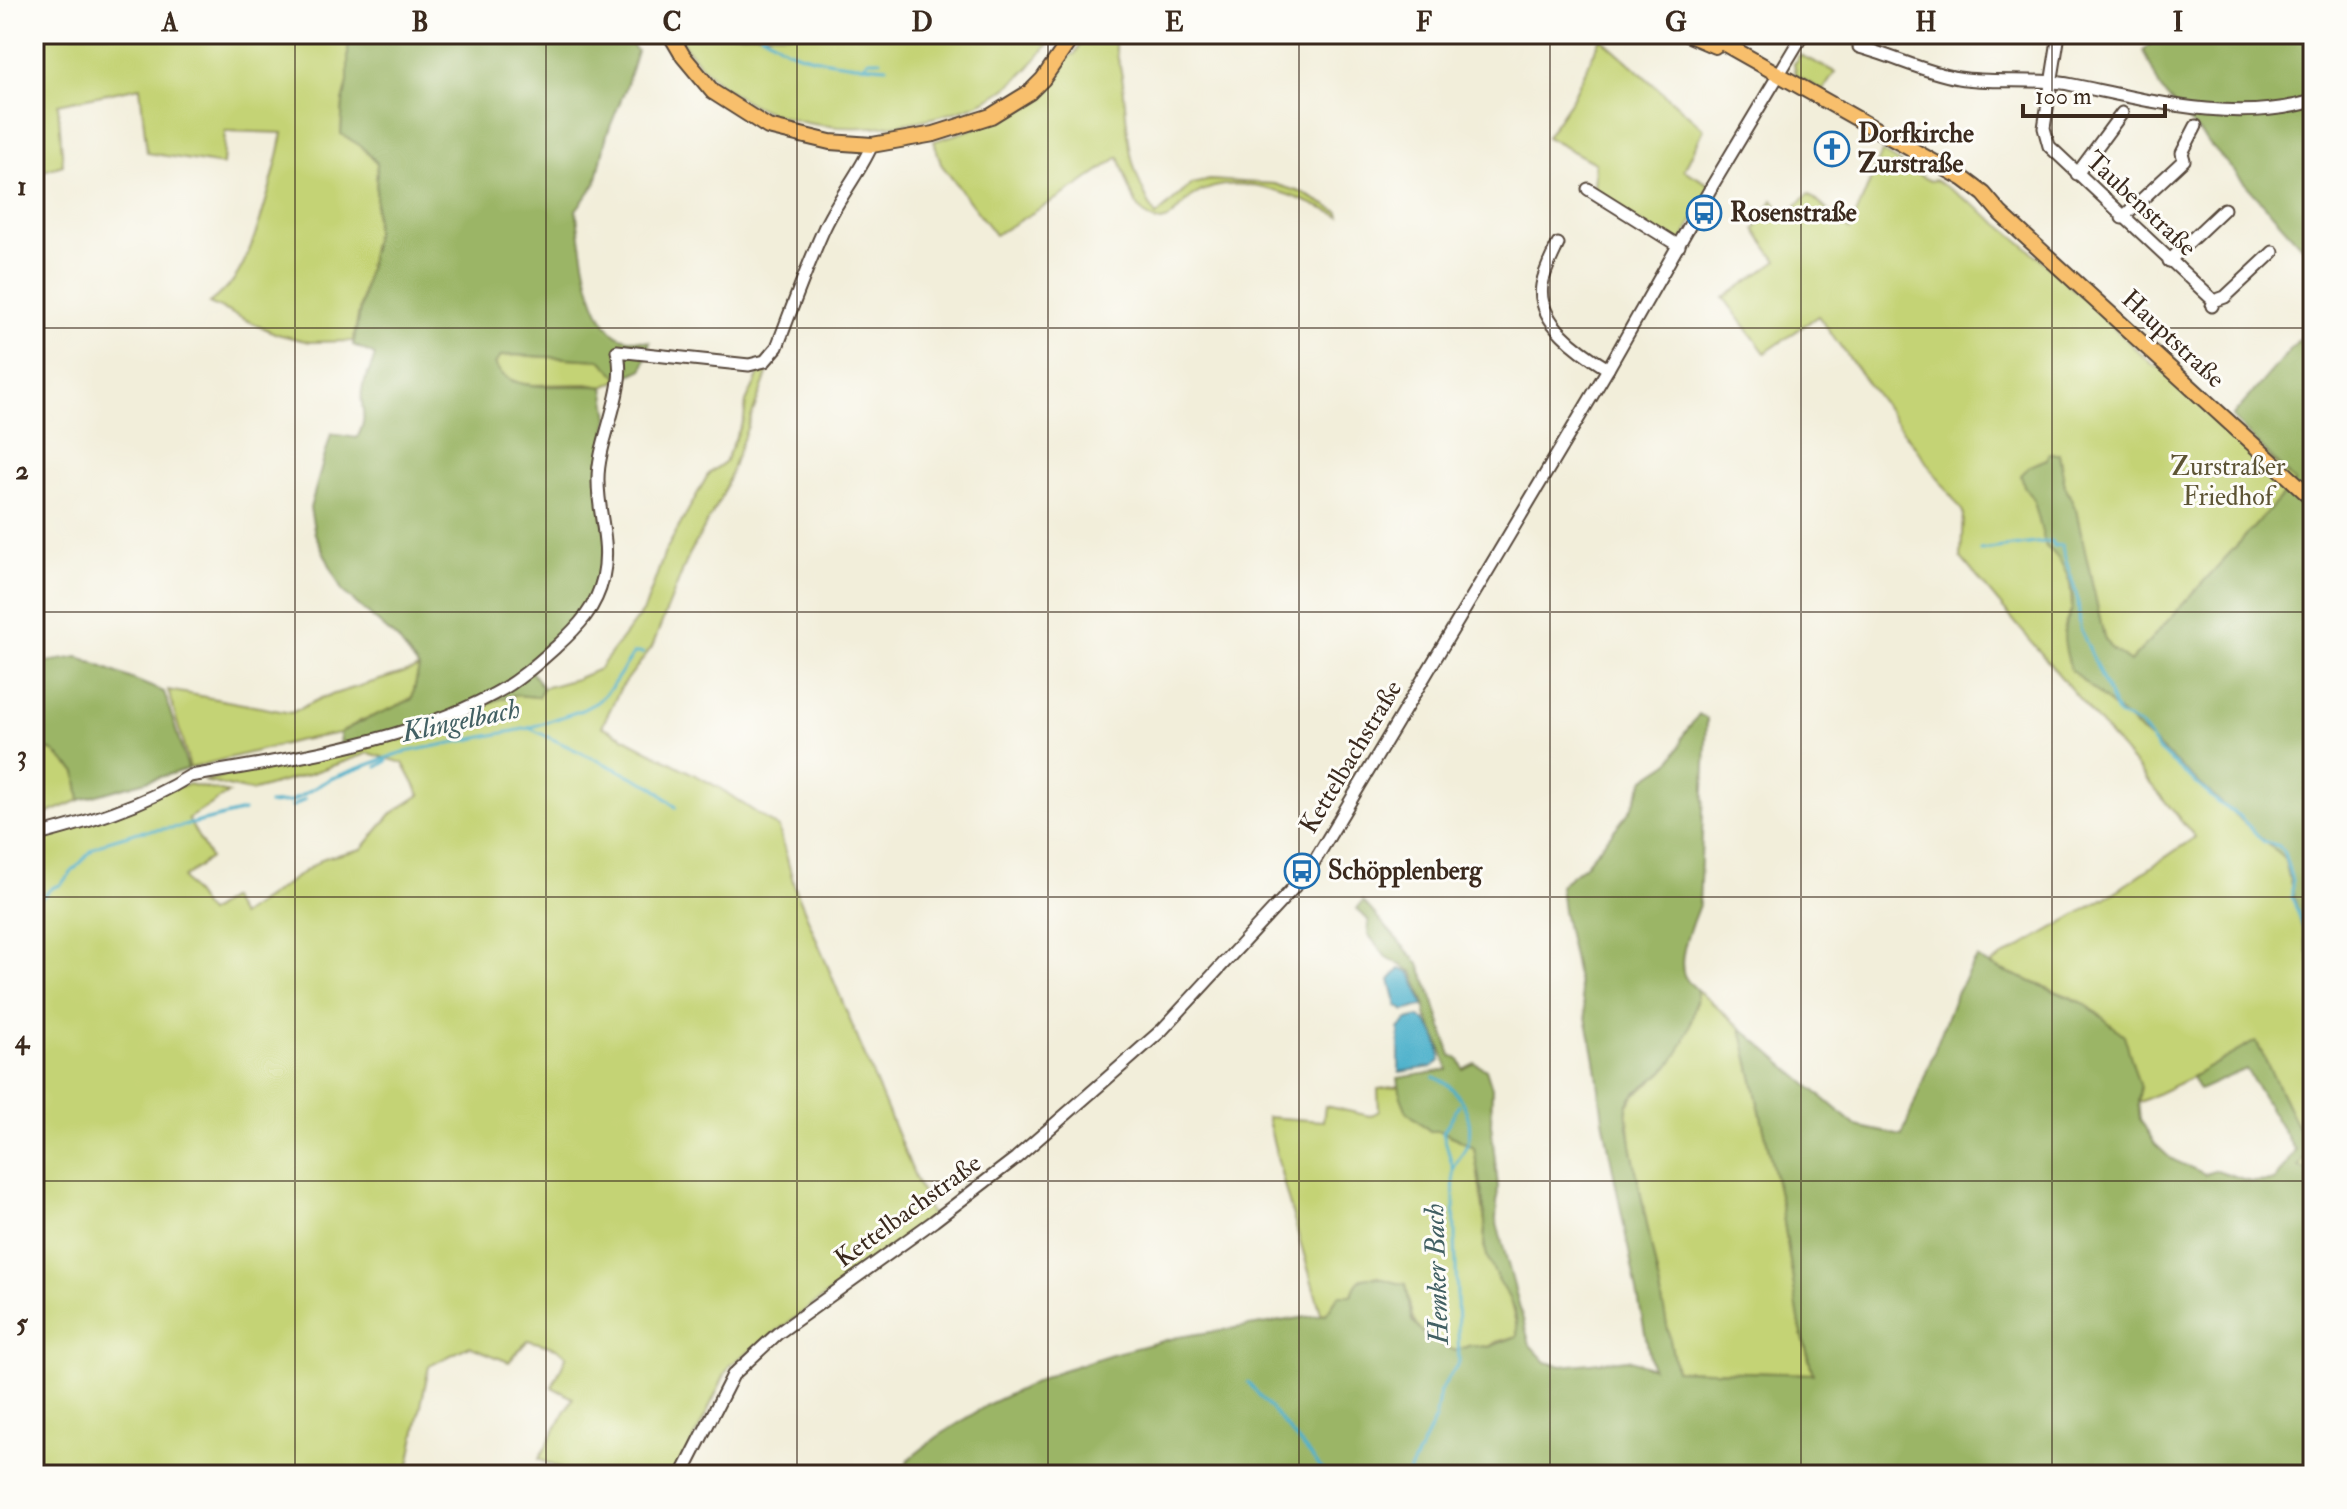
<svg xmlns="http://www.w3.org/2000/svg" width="2347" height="1509" viewBox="0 0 2347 1509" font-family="'IM FELL Double Pica',serif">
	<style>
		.green { fill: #c4d375; stroke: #807e4a; stroke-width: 2 }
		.forest { fill: #9bb566; stroke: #6b7042; stroke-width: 2 }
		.water { fill: #4cb0cb; stroke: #446d74; stroke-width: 2 }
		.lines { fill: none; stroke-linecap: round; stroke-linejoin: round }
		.stream { stroke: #4cb0cb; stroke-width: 3 }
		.minor-casing { stroke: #56473a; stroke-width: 15 }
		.major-casing { stroke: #56473a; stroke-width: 18 }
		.minor { stroke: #fff; stroke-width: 11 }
		.major { stroke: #f8bf6c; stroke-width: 14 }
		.grid { fill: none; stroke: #3b2a1e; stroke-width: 2; stroke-opacity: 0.55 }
		.labels { text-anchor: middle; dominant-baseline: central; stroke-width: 6; stroke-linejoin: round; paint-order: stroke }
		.poi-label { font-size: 26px; font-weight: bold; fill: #3b2a1e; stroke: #fdfcf7; text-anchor: start }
		.street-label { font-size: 26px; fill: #3b2a1e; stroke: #fdfcf7 }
		.park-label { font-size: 26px; fill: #5d5434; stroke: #fdfcf7 }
		.water-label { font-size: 28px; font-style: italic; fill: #426063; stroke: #fdfcf7 }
		.neatline { fill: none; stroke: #3b2a1e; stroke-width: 3 }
		.grid-label { font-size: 26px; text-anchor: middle; font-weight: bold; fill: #3b2a1e }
	</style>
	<rect width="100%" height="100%" fill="#fdfcf7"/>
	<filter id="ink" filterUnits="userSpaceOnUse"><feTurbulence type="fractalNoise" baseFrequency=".0125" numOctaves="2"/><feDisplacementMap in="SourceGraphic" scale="16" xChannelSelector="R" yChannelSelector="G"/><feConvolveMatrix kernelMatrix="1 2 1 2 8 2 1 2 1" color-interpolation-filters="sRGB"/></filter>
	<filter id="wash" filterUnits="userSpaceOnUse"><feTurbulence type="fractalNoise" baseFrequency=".006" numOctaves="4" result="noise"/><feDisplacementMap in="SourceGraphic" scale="32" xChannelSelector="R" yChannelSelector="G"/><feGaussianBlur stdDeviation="1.8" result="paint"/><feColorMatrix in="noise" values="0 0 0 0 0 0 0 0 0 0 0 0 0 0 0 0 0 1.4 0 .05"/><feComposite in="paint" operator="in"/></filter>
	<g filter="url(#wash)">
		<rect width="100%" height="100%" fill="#f2eeda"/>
		<g class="green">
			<path d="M34 34H348V83L343 102 341 133 361 146 377 163 375 234 353 341 309 342 277 334 209 303C216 297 226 290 232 282 254 256 276 168 283 133L225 131 223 165 147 153 140 87 58 104 63 165 34 174Z"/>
			<path d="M677 34H1056C1041 53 1026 74 1006 88 986 104 957 112 932 118 835 141 733 125 677 34Z"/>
			<path d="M1086 34H1113C1115 51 1121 67 1123 83 1129 140 1126 164 1156 216L1192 184 1210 180 1275 184 1303 193 1339 212 1340 216C1298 198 1237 168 1193 196 1183 203 1171 222 1159 221 1134 220 1126 174 1119 157L1078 186 995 235 941 164 934 141C998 123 1029 108 1071 55L1075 54Z"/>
			<polygon points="1601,38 1704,129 1684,170 1712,186 1679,246 1594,195 1595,163 1546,137 1572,99"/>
			<polygon points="1800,55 1835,72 1823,91 1796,75 1794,63"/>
			<path d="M1882 152 1902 164 1901 166 1930 181 1935 180C2017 228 2084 301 2153 365L2172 370 2295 482 2130 662 2111 648 2104 637 2076 510 2065 486 2059 454 2037 463 2024 486 2033 498 2070 581 2072 609 2064 627 2071 670 2285 858 2313 971V1171L2297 1167 2309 1151 2256 1041 2192 1077 2138 1103 2140 1088 2101 1017 2086 1004 2068 996 1989 965 2112 894 2195 837 1961 558 1963 512 1818 316 1765 353 1724 298 1777 261 1755 230 1773 200 1785 216 1809 194 1850 230Z"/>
			<polygon points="777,347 722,496 689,555 652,647 620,689 602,726 718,787 779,828 794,885 932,1218 729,1366 677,1475 574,1475 539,1459 573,1398 552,1387 567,1355 556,1348 528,1340 509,1362 469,1346 429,1366 407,1475 34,1475 34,1414 40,1397 39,1350 34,1327 34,834 130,800 188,784 229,793 188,819 210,858 183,878 208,913 230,898 240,916 324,858 362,849 391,814 420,795 403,763 369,753 306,775 251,791 203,781 301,756 514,695 538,697 543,688 576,679 599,669 645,608 665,552 709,473 725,462 744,419 746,402 765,361"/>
			<polygon points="513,355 601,360 620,379 604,387 587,384 531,385 510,382 499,373 495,363 501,356"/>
			<polygon points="419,668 412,698 392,709 360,721 340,733 296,741 190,768 168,690 291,713 321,698"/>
			<polygon points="34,748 52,750 76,772 80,800 34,819"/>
			<polygon points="1697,990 1741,1028 1781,1203 1800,1326 1813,1374 1676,1370 1631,1145 1627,1107 1635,1094 1653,1081 1696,1005"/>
			<path d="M1401 1086C1400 1109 1414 1118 1430 1131H1441L1474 1147 1485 1223 1484 1247 1508 1292 1517 1328V1336L1496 1342 1489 1347 1471 1345 1455 1351C1413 1331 1413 1329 1406 1284L1389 1282 1376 1276 1352 1295H1339L1327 1314 1321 1313 1287 1196 1267 1117 1323 1121 1325 1106 1370 1116 1379 1111 1378 1089Z"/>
		</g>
		<g class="forest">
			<path d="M348 34H624L637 51 625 90 607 134 596 183 576 210C582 245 586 308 614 333 622 340 639 340 650 342L643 369 620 379 601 360 513 355 501 356 495 364C510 398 572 381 604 387L609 417 598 480 607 543 591 611 530 670 543 688 538 697 514 695 341 748 340 733C363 719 388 711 412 699L419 668 397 639 342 591 315 534 310 508 331 434 357 438C371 414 357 405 363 386 367 376 372 366 375 355L353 345 375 234 377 163 361 146 341 134 343 102 348 82Z"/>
			<polygon points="2158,34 2313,34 2313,259 2161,90 2144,51"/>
			<path d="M2313 323V971L2284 858 2071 670C2067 656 2062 641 2065 626 2066 620 2071 615 2072 608 2075 587 2063 558 2046 547L2033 498 2024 486 2021 475 2030 466 2047 459 2049 454H2059L2065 486 2076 510 2104 637 2111 648 2130 662 2295 482 2232 417Z"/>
			<polygon points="78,657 164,692 188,769 80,800 76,772 52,750 34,748 34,664"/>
			<path d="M1699 714 1707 719 1699 905C1692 923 1677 957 1684 975 1686 980 1693 986 1697 990 1695 1016 1685 1047 1668 1067 1657 1080 1631 1090 1627 1107 1625 1117 1630 1134 1631 1145L1676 1370 1813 1374 1800 1326 1781 1203 1741 1028 1856 1126 1902 1136 1957 991 1977 958 1989 965 2086 1004 2124 1035 2140 1088 2138 1103 2140 1119 2155 1144 2171 1159 2205 1174 2217 1170 2252 1182 2274 1181 2295 1151 2246 1069 2199 1090 2192 1077 2256 1041 2309 1151 2298 1167 2313 1171V1475H901L908 1460 937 1437 989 1404 1054 1373 1112 1354 1178 1337 1326 1314 1339 1295H1352C1361 1263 1384 1283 1406 1284L1412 1321 1428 1338 1455 1351 1471 1345 1489 1347 1517 1336C1520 1298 1490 1278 1485 1248 1483 1239 1486 1230 1485 1222 1484 1197 1477 1172 1474 1147L1441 1131H1430L1407 1112 1401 1097 1398 1078 1448 1070 1441 1048 1426 1015 1425 1004 1413 972 1386 957 1368 934 1369 921 1357 909 1363 901 1419 964 1432 996 1451 1056 1459 1059 1463 1069 1475 1063 1486 1069 1492 1088 1491 1124 1498 1187 1496 1220 1530 1345 1546 1362 1562 1366 1628 1359 1652 1368 1603 1119 1595 1059 1563 911 1560 885 1585 865 1607 839 1630 811 1645 779 1669 763 1680 746 1682 737Z"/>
		</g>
		<g class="water">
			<polygon points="1400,969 1411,973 1424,1005 1405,1011 1397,1006 1390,980"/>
			<path d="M1419 1017C1433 1024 1442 1046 1440 1061L1432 1067 1399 1072V1029L1407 1020Z"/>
		</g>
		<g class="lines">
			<g class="stream">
				<path d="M761 34C771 38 779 46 788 50 820 63 854 65 887 67"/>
				<polyline points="863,65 869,60 881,60"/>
				<polyline points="1980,550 2052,541 2054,546 2061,545 2078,600 2080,628 2118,715 2141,726 2158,750 2219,803 2239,816 2263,841 2279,846 2284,853 2292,881 2292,897 2313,953"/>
				<polyline points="529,728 652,786 676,807"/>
				<polyline points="377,767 387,761"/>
				<polyline points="269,804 290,802 330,779 400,753 529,728 582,710 597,702 610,689 634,653 643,653"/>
				<polyline points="292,807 305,799"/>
				<polyline points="34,900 41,898 52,888 60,885 93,849 108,841 138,832 179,827 244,811"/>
				<polyline points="1453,1168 1443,1133 1459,1105"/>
				<polyline points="1248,1382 1327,1475"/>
				<path d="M1408 1475 1435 1419 1440 1391 1459 1362 1453 1171C1456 1160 1465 1152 1468 1142 1475 1116 1458 1086 1434 1077"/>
			</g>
		</g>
	</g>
	<g filter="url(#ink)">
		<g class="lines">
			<g class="minor-casing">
				<g id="minor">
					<polyline points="2059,34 2044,128 2049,146 2214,301 2212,306"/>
					<path d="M1859 47C1893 56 1924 72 1958 78 1996 84 2036 77 2073 85 2151 101 2235 124 2313 101"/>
					<polyline points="2077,174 2122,113"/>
					<polyline points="1588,189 1679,246"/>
					<polyline points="2122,218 2184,160 2182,153 2196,126"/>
					<path d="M1558 244C1552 257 1544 271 1542 285 1536 322 1580 352 1608 369"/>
					<polyline points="2169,261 2224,209"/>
					<polyline points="2214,301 2225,297 2273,252"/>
					<path d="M34 836C88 822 142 806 190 776 287 760 406 742 494 694 517 682 537 664 556 647 579 626 596 608 603 578 611 542 598 516 598 481 597 441 629 387 617 351L749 365 765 361 777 347C792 308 806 269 823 231 836 201 858 176 872 145"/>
					<polyline points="682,1475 733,1375 777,1334 934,1221 1016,1158 1103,1082 1162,1030 1308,872 1608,369 1712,186 1803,34"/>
				</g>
			</g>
			<g class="major-casing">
				<g id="major">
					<polyline points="670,34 683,56 713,92 768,127 830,142 872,145 934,134 991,116 1030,92 1043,79 1074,34"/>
					<polyline points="1687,34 1715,46"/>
					<polyline points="1707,34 1964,179 1984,194 2001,214 2313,499"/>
				</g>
			</g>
			<use href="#minor" class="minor"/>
			<use href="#major" class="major"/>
		</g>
	</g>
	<path class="grid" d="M295 34V1475M546 34V1475M797 34V1475M1048 34V1475M1299 34V1475M1550 34V1475M1801 34V1475M2052 34V1475M34 328H2313M34 612H2313M34 897H2313M34 1181H2313"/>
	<defs>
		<g id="church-ring" transform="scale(1.8)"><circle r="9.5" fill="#fdfcf7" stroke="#1f6fb2" stroke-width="1.5"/><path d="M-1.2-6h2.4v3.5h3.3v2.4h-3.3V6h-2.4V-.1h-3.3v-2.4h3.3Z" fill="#1f6fb2"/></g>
		<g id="bus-ring" transform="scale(1.8)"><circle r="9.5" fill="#fdfcf7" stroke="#1f6fb2" stroke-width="1.5"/><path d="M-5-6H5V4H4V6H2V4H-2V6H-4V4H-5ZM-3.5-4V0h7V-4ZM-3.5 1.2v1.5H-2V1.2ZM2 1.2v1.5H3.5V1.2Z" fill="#1f6fb2"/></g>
	</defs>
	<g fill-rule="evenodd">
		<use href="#church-ring" x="1832" y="149"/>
		<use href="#bus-ring" x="1704" y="213"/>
		<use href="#bus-ring" x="1302" y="871"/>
	</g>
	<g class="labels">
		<g class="poi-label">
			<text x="1858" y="134">Dorfkirche<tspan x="1858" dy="30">Zurstraße</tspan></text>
			<text x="1730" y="213">Rosenstraße</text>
			<text x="1328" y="871">Schöpplenberg</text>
		</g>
		<g class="street-label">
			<text transform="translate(2141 204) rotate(43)">Taubenstraße</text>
			<text transform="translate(2173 339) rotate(43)">Hauptstraße</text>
			<text transform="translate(1351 757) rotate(-59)">Kettelbachstraße</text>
			<text transform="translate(908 1211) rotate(-36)">Kettelbachstraße</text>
		</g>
		<g class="park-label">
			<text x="2228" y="467">Zurstraßer<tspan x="2228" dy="30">Friedhof</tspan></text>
		</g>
		<g class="water-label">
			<text transform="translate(461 721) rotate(-12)">Klingelbach</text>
			<text transform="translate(1437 1274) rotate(-92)">Hemker Bach</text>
		</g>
	</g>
	<rect width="2347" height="1509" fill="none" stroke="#fdfcf7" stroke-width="88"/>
	<path d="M2023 104v12h142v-12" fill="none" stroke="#3b2a1e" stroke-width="4"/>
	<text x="2035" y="104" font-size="24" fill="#3b2a1e" stroke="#fdfcf7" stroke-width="6" paint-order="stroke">100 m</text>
	<rect x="44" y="44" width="2259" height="1421" class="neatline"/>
	<g class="grid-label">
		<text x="170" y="31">A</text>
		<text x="420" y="31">B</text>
		<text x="672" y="31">C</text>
		<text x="922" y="31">D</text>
		<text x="1174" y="31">E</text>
		<text x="1424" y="31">F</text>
		<text x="1676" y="31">G</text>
		<text x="1926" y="31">H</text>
		<text x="2178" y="31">I</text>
		<text x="22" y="195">1</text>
		<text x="22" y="479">2</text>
		<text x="22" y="764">3</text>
		<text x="22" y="1048">4</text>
		<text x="22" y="1332">5</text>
	</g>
</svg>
